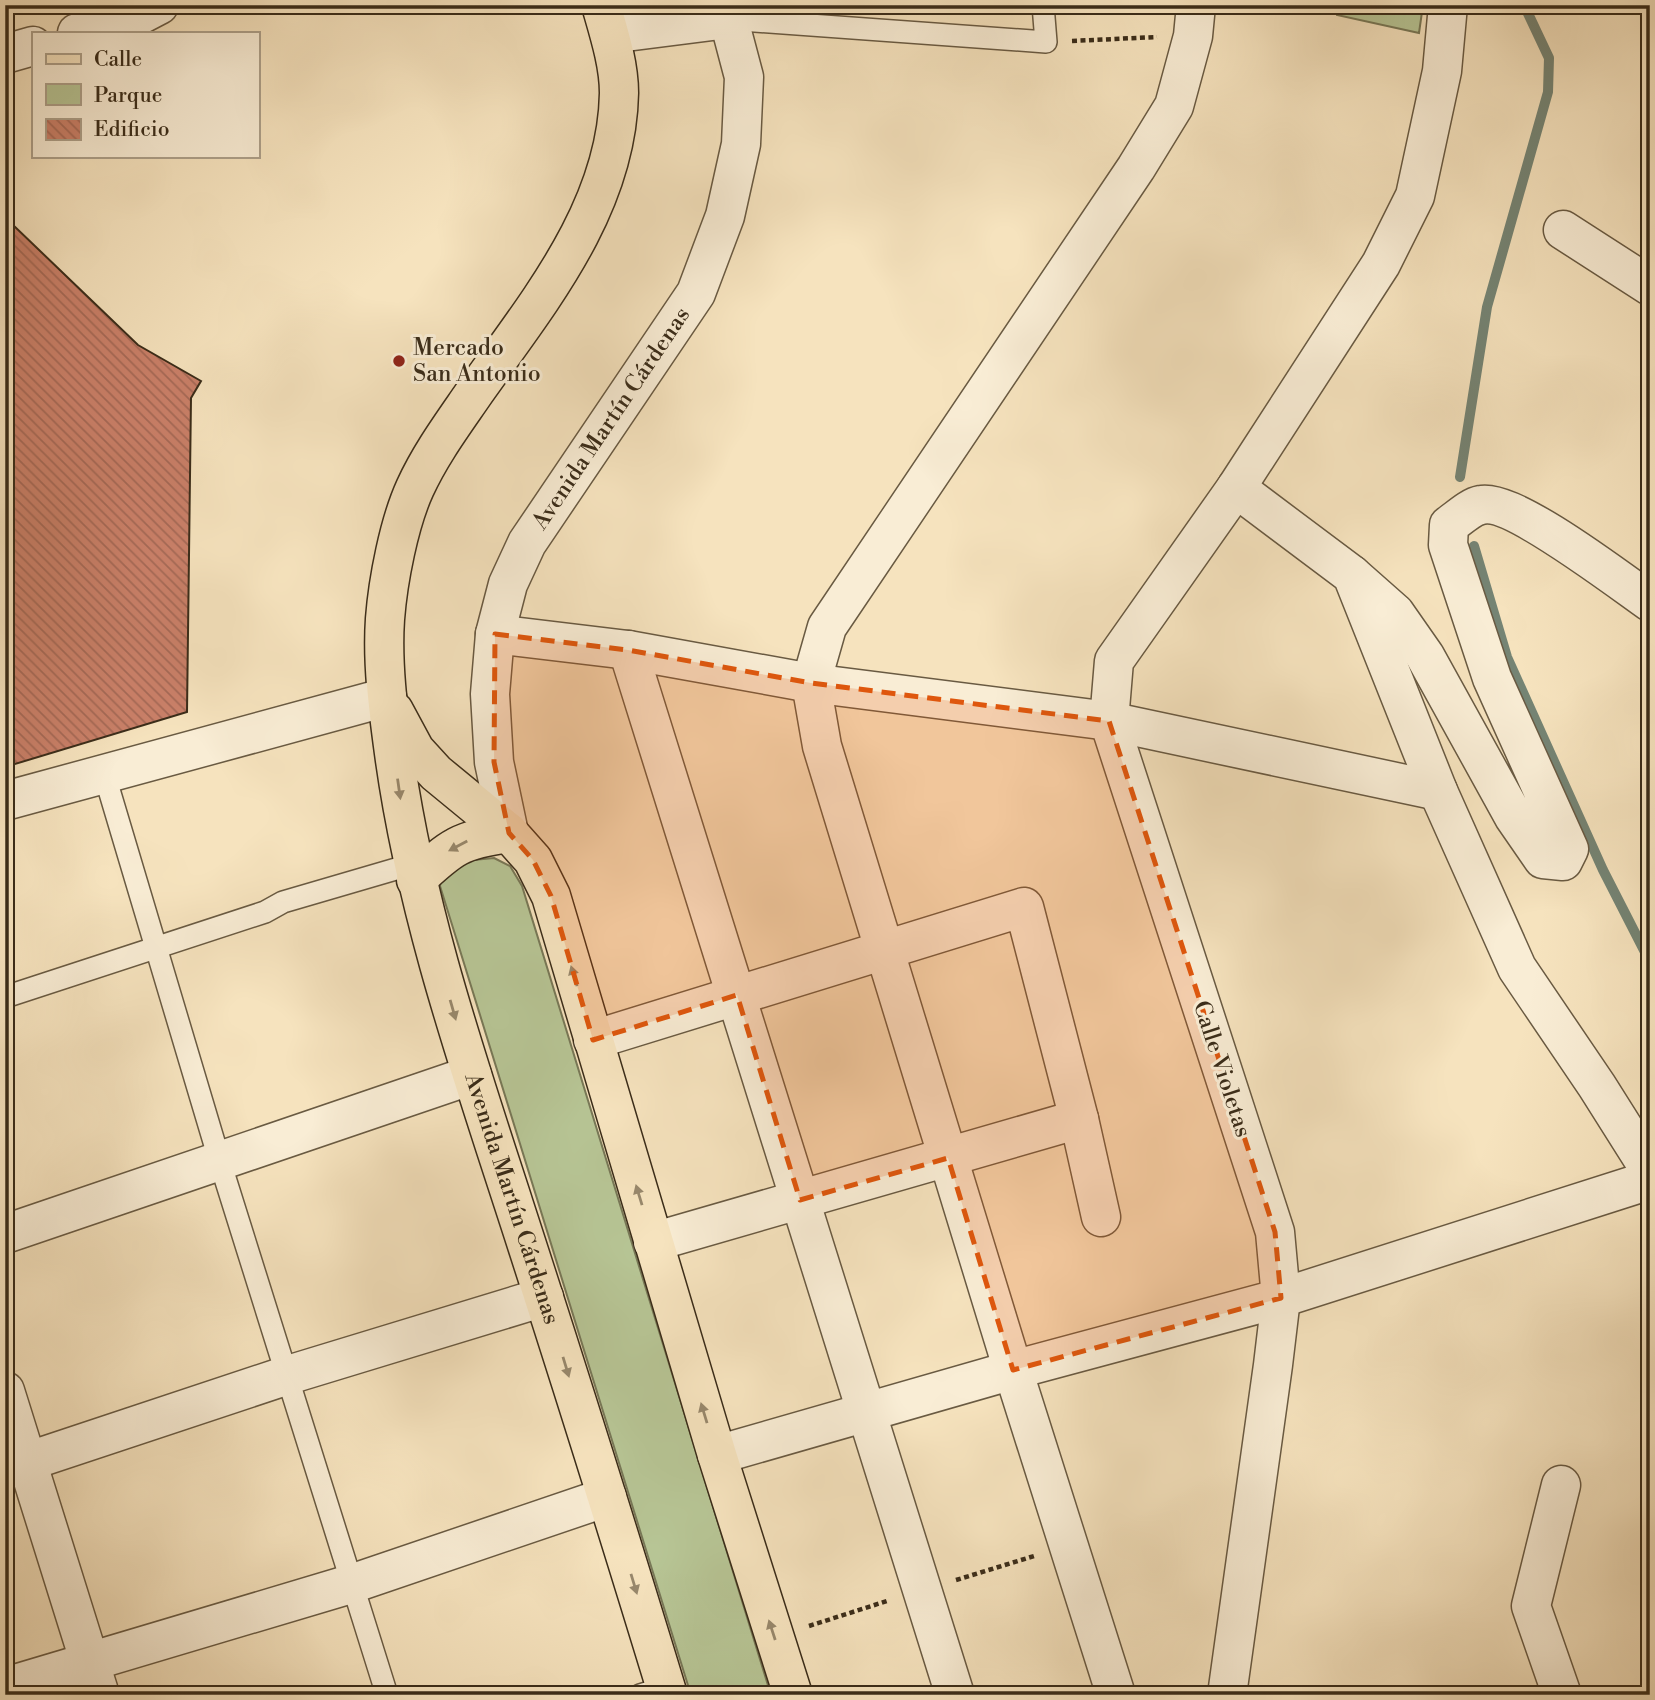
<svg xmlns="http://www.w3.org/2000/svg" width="1655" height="1700" viewBox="0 0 1655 1700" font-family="'Libre Bodoni',serif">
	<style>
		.park { fill: #b7c595; stroke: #787857; stroke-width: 2 }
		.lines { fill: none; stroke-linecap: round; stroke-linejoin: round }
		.stream { stroke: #758474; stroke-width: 10 }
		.building { fill: url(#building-back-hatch); stroke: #3a2c19; stroke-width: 2 }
		.service-casing { stroke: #695a42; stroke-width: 24 }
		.minor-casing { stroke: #695a42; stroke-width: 41 }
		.tertiary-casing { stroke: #695a42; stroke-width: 41 }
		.primary-casing { stroke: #3a2c19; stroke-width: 41 }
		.path { stroke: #3a2c19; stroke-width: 4.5; stroke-dasharray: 5 3.5; stroke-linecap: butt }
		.service { stroke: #f9edd5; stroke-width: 21 }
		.minor { stroke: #f9edd5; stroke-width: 38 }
		.tertiary { stroke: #f9edd5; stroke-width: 38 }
		.primary { stroke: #f6e3be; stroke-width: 38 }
		.oneway { fill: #98886c }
		.marked { fill: #df570d; fill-opacity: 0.2; stroke: #df570d; stroke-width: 5; stroke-dasharray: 14 9; stroke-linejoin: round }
		.poi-dot { fill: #8f2418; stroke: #f9edd5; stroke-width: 2.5 }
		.labels { text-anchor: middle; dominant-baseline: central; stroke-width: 6; stroke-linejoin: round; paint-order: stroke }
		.poi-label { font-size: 23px; fill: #3a2c19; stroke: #f9edd5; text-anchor: start }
		.street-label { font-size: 23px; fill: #3a2c19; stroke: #f9edd5 }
	</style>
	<defs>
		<pattern id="building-back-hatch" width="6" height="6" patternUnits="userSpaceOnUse" patternTransform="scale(1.75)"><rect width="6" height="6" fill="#ca8069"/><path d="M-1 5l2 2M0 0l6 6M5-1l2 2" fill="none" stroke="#a56956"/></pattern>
	</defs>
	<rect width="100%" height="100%" fill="#f6e3be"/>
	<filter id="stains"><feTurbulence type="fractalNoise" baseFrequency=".00286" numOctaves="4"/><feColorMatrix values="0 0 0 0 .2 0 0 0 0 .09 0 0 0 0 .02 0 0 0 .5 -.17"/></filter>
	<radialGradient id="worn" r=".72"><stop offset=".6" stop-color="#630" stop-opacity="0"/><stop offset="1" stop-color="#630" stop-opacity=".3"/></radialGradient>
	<g class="park">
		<polygon points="1337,5 1423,5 1419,33 1337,15"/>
		<polygon points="494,858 510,866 522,886 771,1695 691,1695 440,886 442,869 473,860"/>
	</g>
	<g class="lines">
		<g class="stream">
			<polyline points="1460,477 1487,307 1548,92 1549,58 1524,5"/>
			<polyline points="1474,546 1507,657 1603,870 1650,962"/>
		</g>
	</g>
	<polygon class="building" points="5,224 12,224 138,345 201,381 191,398 187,712 5,767"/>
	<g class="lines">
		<g class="service-casing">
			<g id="service">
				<polyline points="728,19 1046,42 1043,5"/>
				<polyline points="104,773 220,1162 387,1695"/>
				<polyline points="5,997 265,912 283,902 413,864"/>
				<polyline points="640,1695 666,1687"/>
			</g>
		</g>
		<g class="minor-casing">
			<g id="minor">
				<polyline points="77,33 138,16 159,5"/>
				<polyline points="610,34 728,19"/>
				<polyline points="5,54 33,46"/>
				<polyline points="1563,230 1650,286"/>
				<polyline points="1236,488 1352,575 1438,791 1517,968 1597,1086 1650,1170"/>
				<path d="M1352 575 1395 613 1425 656 1514 817 1543 859 1563 861 1569 849 1492 678 1448 545 1449 525C1458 519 1470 507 1481 505 1512 498 1620 581 1650 602"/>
				<polyline points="495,634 628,650 811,683 1109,721 1438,791"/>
				<path d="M628 650C738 998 843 1347 955 1695"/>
				<path id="s1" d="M509 833 494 762 490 694 495 634 508 584 527 543 696 293 725 216 741 144 744 77 725 5"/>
				<polyline points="593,1040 1024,907 1079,1119 1101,1217"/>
				<polyline points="5,1234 472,1075"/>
				<polyline points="653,1242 1079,1119"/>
				<polyline points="5,1391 100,1695"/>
				<polyline points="717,1455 1013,1370 1281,1298 1650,1180"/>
				<polyline points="5,1469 288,1375 544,1297"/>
				<polyline points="1561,1485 1531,1606 1562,1695"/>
				<polyline points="5,1687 354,1583 607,1497"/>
				<polyline points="1116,1695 1013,1370 822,746 811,683 827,627 1136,168 1174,106 1193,36 1196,5"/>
				<polyline points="1227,1695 1273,1365 1281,1298 1275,1232 1109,721 1114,661 1236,488 1381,264 1415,196 1442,71 1448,5"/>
			</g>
		</g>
		<g class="tertiary-casing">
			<polyline id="tertiary" points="5,801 387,697"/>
		</g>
		<g class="primary-casing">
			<g id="primary">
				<path id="s2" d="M601 5C609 33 619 64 619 93 617 210 536 305 472 396 452 425 430 455 415 488 399 523 388 580 385 619 382 663 388 709 394 753 415 908 466 1057 514 1205 567 1368 618 1531 668 1695"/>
				<polyline points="394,711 415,750 436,773 509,833 533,860 551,896 717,1455 793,1695"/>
				<path d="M416 880C452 846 460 840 509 833"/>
			</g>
		</g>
		<g class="path">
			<polyline points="1072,41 1157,37"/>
			<polyline points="956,1580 1034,1556"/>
			<polyline points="809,1626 887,1601"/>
		</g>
		<use href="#service" class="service"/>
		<use href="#minor" class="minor"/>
		<use href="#tertiary" class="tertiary"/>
		<use href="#primary" class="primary"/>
	</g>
	<defs><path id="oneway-solid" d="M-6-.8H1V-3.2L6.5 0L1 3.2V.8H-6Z" transform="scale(1.75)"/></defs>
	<g class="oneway">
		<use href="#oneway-solid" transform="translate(399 789) rotate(82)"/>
		<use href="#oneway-solid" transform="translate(458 846) rotate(152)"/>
		<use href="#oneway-solid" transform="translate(574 976) rotate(-107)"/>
		<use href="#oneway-solid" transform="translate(453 1010) rotate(74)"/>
		<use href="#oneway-solid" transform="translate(639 1195) rotate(-107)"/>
		<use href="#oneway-solid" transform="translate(566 1367) rotate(73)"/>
		<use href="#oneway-solid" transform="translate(704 1413) rotate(-107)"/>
		<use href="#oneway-solid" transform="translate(634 1584) rotate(73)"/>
		<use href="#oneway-solid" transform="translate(772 1630) rotate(-108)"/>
	</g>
	<path class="marked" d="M495 634 628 650 811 683 1109 721 1275 1232 1281 1298 1013 1370 948 1158 800 1200 737 995 593 1040 551 896 533 860 509 833 494 762Z"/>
	<circle class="poi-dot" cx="399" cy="361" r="7"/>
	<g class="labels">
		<g class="poi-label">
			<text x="413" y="348">Mercado<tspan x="413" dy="26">San Antonio</tspan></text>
		</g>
		<g class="street-label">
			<text stroke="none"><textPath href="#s1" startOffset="448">Avenida Martín Cárdenas</textPath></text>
			<text transform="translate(1222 1069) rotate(72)">Calle Violetas</text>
			<text stroke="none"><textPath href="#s2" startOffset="1272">Avenida Martín Cárdenas</textPath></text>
		</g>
	</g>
	<rect width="1655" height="1700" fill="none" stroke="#f6e3be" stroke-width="28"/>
	<rect x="7" y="7" width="1641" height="1686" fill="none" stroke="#3a2c19" stroke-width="3.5"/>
	<rect x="14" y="14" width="1627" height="1672" fill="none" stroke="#3a2c19" stroke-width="2"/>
	<rect x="32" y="32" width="228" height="126" fill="#f9edd5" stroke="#ada08a" stroke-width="2"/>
	<rect x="46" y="54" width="35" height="10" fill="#f6e3be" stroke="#ada08a" stroke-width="2"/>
	<text x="94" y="66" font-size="21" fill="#3a2c19">Calle</text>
	<rect x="46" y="84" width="35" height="21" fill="#b7c595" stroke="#ada08a" stroke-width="2"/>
	<text x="94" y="102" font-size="21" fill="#3a2c19">Parque</text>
	<rect x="46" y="119" width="35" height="21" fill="url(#building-back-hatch)" stroke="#ada08a" stroke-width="2"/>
	<text x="94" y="136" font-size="21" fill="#3a2c19">Edificio</text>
	<rect width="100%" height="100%" filter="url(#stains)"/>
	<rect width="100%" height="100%" fill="url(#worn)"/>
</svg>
